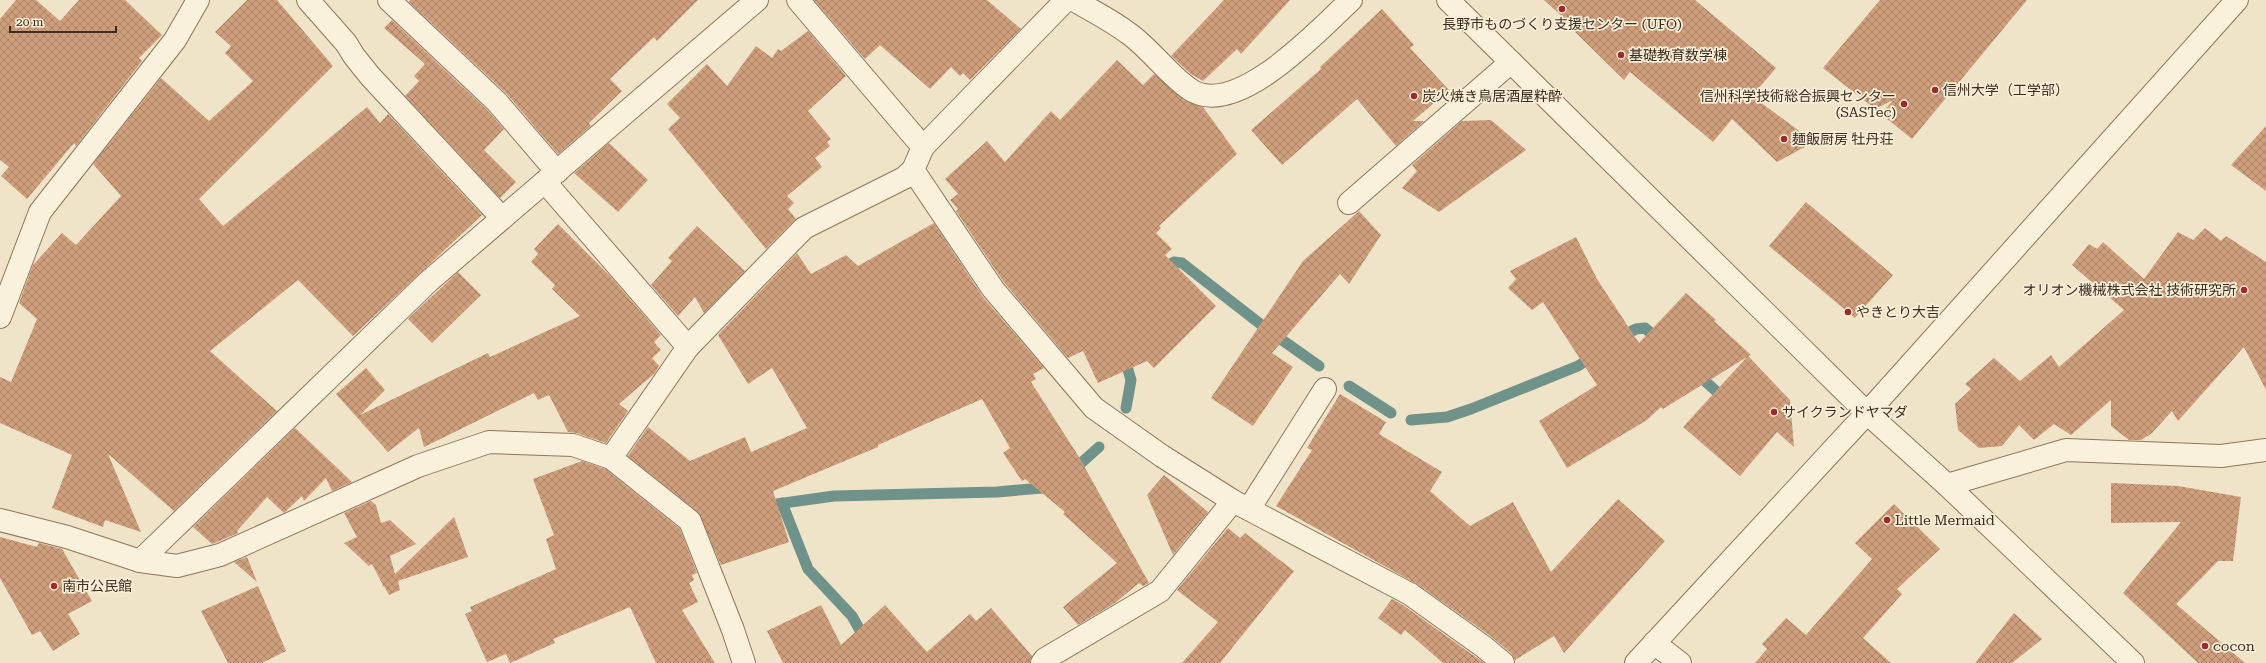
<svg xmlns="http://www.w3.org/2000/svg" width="2266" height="663" viewBox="0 0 2266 663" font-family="'Roboto Serif','Noto Sans JP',serif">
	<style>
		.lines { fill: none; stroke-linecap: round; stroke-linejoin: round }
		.stream { stroke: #6f938a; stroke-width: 11 }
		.building { fill: url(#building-cross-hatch) }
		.minor-casing { stroke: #8d765c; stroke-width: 24 }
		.minor { stroke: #faf1dc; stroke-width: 22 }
		.poi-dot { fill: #9e2a2b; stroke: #f7eed8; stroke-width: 1.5 }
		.labels { text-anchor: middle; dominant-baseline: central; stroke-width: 3.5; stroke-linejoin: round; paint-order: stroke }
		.poi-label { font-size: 14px; fill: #3d2e20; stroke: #f7eed8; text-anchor: start }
	</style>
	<defs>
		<pattern id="building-cross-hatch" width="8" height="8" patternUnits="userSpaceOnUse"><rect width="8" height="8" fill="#cf9f7d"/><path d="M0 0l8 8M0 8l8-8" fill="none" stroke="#a98266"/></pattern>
	</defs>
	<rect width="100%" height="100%" fill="#f0e4c8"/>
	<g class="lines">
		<g class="stream">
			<polyline points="1160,270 1174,262 1182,263 1268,330 1319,366"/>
			<polyline points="1618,338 1636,329 1645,328 1660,341"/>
			<polyline points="1124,356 1131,380 1126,408"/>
			<polyline points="1695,372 1727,401"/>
			<polyline points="1349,386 1391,413"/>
			<polyline points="1411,420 1447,417 1471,409 1578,366 1595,355"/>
			<polyline points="1071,472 1099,447"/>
			<polyline points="782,503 808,569 852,616 866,641"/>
			<polyline points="762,506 834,496 997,492 1042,488 1049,484"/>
		</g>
	</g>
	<g class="building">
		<polygon points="16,0 36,0 60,21 79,0 125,0 162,35 139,58 142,61 76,146 74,143 27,199 1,176 9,167 0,160 0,19"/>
		<polygon points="247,0 277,0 333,66 199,199 223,226 367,107 380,123 388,114 482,215 353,336 298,280 210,351 277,411 174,511 108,454 141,532 105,520 103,527 52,508 72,455 0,423 0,377 11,382 37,319 19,303 33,265 62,233 76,245 121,196 93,164 161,78 209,121 253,81 225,53 231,46 215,32"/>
		<polygon points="410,0 698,0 657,41 654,37 610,79 622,91 589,123 591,126 558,154 506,93 409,2"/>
		<polygon points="814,0 987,0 1021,29 970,80 963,73 960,76 951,67 930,89 880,45 865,59"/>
		<polygon points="1224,0 1290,0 1241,54 1237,49 1203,81 1191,74 1171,56"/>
		<polygon points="1544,0 1695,0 1776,68 1752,96 1814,142 1777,162 1732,119 1713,142 1630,72 1624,80 1572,29 1574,27"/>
		<polygon points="1880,0 2027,0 1912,139 1881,114 1893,100 1875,109 1823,68"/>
		<polygon points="1382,9 1414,45 1410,48 1449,90 1413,121 1424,121 1396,146 1357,99 1282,165 1251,130 1321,69 1320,67"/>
		<polygon points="392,20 488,111 504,129 484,150 516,182 500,198 405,96 419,81 414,76 425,64 384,28"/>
		<polygon points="808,31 846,76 808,111 831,139 827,142 830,146 815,158 822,167 787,196 794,203 788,209 796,219 766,249 668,129 680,118 667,104 707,64 727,86 756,46 772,58 778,49 781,51"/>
		<polygon points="1117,60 1143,85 1154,74 1184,100 1203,107 1237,154 1159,226 1161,228 1156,233 1172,249 1165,255 1216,306 1154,368 1147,361 1098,383 1083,351 1068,358 1003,281 956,211 958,209 950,200 958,194 945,179 987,141 1005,162 1051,111 1060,120"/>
		<polygon points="1491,120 1526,150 1439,212 1402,188 1417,171 1412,165 1462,121"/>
		<polygon points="2266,126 2266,191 2231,165"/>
		<polygon points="609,143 648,180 618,212 574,173"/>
		<polygon points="1806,202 1893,275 1855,318 1769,246"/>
		<polygon points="1359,211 1381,235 1349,284 1340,274 1272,353 1293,367 1253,426 1211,398 1303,261"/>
		<polygon points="934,223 983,297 1044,368 1033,374 1036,379 1031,382 1079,457 1149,583 1143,586 1139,583 1115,603 1078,625 1063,607 1117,563 1063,514 1065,512 1025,479 1022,481 1003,453 1010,448 982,399 878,445 878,447 773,491 789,542 721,565 698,512 628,456 648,427 690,461 745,437 751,452 807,428 772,368 748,384 718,335 797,253 811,274 846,255 858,266"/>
		<polygon points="558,224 610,276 661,335 654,342 661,350 652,358 659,366 655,373 619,404 628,411 606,443 577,433 568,432 549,395 538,400 534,393 424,447 419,428 388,452 336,394 366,368 385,390 360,415 488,353 490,357 580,316 552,289 555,285 531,262 538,254 534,249"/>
		<polygon points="697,226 745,271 704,313 695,297 678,316 651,285 672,261 668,258"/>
		<polygon points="2205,228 2221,241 2226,236 2266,262 2266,390 2244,347 2178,421 2172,411 2152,433 2141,440 2129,440 2111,426 2111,400 2071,435 2054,424 2034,440 2019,425 2002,446 1979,448 1958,430 1955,404 1971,389 1965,384 1994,358 2020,381 2051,355 2059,367 2124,310 2072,265 2089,244 2097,249 2103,242 2144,279 2178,232 2193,240"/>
		<polygon points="1576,237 1597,279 1639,343 1686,293 1716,320 1714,321 1751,355 1748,356 1790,400 1794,447 1777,432 1740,476 1683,427 1747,357 1663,409 1661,407 1647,420 1567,468 1539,421 1597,385 1543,302 1532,310 1508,288 1516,279 1510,271"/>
		<polygon points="458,272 481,295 432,343 408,319"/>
		<polygon points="1340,394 1386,422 1379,434 1442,472 1430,491 1470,526 1513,502 1551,572 1618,499 1665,541 1564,653 1554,636 1515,660 1511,653 1492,637 1417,584 1276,506 1312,450 1307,448"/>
		<polygon points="295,428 352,482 332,491 326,478 304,501 302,496 284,513 267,497 237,531 238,533 212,544 193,527"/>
		<polygon points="582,461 605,469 680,529 697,573 692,575 694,580 689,583 698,602 682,610 715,663 656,663 630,607 553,639 555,643 510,663 506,654 487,662 465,614 472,611 470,607 556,569 546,539 554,535 533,479"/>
		<polygon points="1164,475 1208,512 1173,555 1147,495"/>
		<polygon points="2111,483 2178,486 2241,497 2233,561 2218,561 2176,604 2245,663 2198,663 2123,593 2181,522 2111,523"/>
		<polygon points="371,501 376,505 381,523 390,520 416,544 390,556 395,574 454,517 468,557 398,581 400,590 389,595 384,586 382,587 383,585 372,564 369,566 344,543 357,537 344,513"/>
		<polygon points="1894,504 1940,549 1897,589 1902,594 1863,638 1891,663 1755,663 1767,649 1762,644 1786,618 1806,635 1872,559 1855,543"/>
		<polygon points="1228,528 1240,538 1245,533 1294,571 1220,663 1182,663 1218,622 1177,590"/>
		<polygon points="0,537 37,547 39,543 62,549 92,601 68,614 80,634 53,651 40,631 32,635 0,578"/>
		<polygon points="247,557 257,582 234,562"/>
		<polygon points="258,586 286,651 262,663 228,663 201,611"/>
		<polygon points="1392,599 1403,605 1484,663 1443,663 1405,630 1401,635 1378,618"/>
		<polygon points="821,605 841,645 885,605 927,652 970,614 976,621 991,608 1032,656 1030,663 783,663 767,631"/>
		<polygon points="2014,613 2042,639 2012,663 1975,663"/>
	</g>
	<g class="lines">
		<g class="minor-casing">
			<g id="minor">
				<polyline points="308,0 346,43 354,56 370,76 502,218"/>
				<polyline points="389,0 497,102 557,172"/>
				<polyline points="798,0 923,147"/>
				<path d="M1074 0C1092 11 1111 20 1128 33 1150 48 1169 76 1191 90 1237 119 1320 29 1351 0"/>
				<polyline points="1448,0 1867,413 1947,485 2133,663"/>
				<polyline points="913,170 993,289 1094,408 1162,456 1233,501 1410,594 1484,647 1503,663"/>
				<polyline points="545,182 688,347"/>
				<polyline points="1349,203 1511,62"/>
				<polyline points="0,317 40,212 175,40 198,0"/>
				<polyline points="611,458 688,347 804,228 904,178 913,170 923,147 1066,0"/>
				<polyline points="1947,485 2066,450 2221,456 2266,450"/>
				<polyline points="1249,509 1325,389"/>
				<polyline points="0,520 67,537 140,561 177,566 220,555 418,466 489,442 573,445 611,458 690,521 733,630 744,663"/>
				<polyline points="140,561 429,281 757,0"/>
				<polyline points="1654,643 1680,663"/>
				<polyline points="1042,663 1045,659 1160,591 1233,501"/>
				<polyline points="1636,663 1867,413 2237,0"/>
			</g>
		</g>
		<use href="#minor" class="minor"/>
	</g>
	<g class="poi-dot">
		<circle cx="1562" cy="9" r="4"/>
		<circle cx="1621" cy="55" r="4"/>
		<circle cx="1935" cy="90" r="4"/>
		<circle cx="1414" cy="96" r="4"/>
		<circle cx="1904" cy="104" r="4"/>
		<circle cx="1784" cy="139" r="4"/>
		<circle cx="2244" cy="290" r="4"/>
		<circle cx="1848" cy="312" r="4"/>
		<circle cx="1774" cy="412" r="4"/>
		<circle cx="1887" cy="520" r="4"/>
		<circle cx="54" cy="586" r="4"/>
		<circle cx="2205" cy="646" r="4"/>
	</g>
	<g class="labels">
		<g class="poi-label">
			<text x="1562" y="24" text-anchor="middle">長野市ものづくり支援センター (UFO)</text>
			<text x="1629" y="55">基礎教育数学棟</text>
			<text x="1943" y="90">信州大学（工学部）</text>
			<text x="1422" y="96">炭火焼き鳥居酒屋粋酔</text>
			<text x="1896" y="96" text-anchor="end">信州科学技術総合振興センター<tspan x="1896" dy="16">(SASTec)</tspan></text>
			<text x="1792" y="139">麺飯厨房 牡丹荘</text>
			<text x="2236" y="290" text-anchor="end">オリオン機械株式会社 技術研究所</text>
			<text x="1856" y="312">やきとり大吉</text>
			<text x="1782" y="412">サイクランドヤマダ</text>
			<text x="1895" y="520">Little Mermaid</text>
			<text x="62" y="586">南市公民館</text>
			<text x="2213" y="646">cocon</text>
		</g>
	</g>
	<path d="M10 26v6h106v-6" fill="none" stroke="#3d2e20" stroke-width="2"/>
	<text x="16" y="26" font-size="12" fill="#3d2e20" stroke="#f7eed8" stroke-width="3" paint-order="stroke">20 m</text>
</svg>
